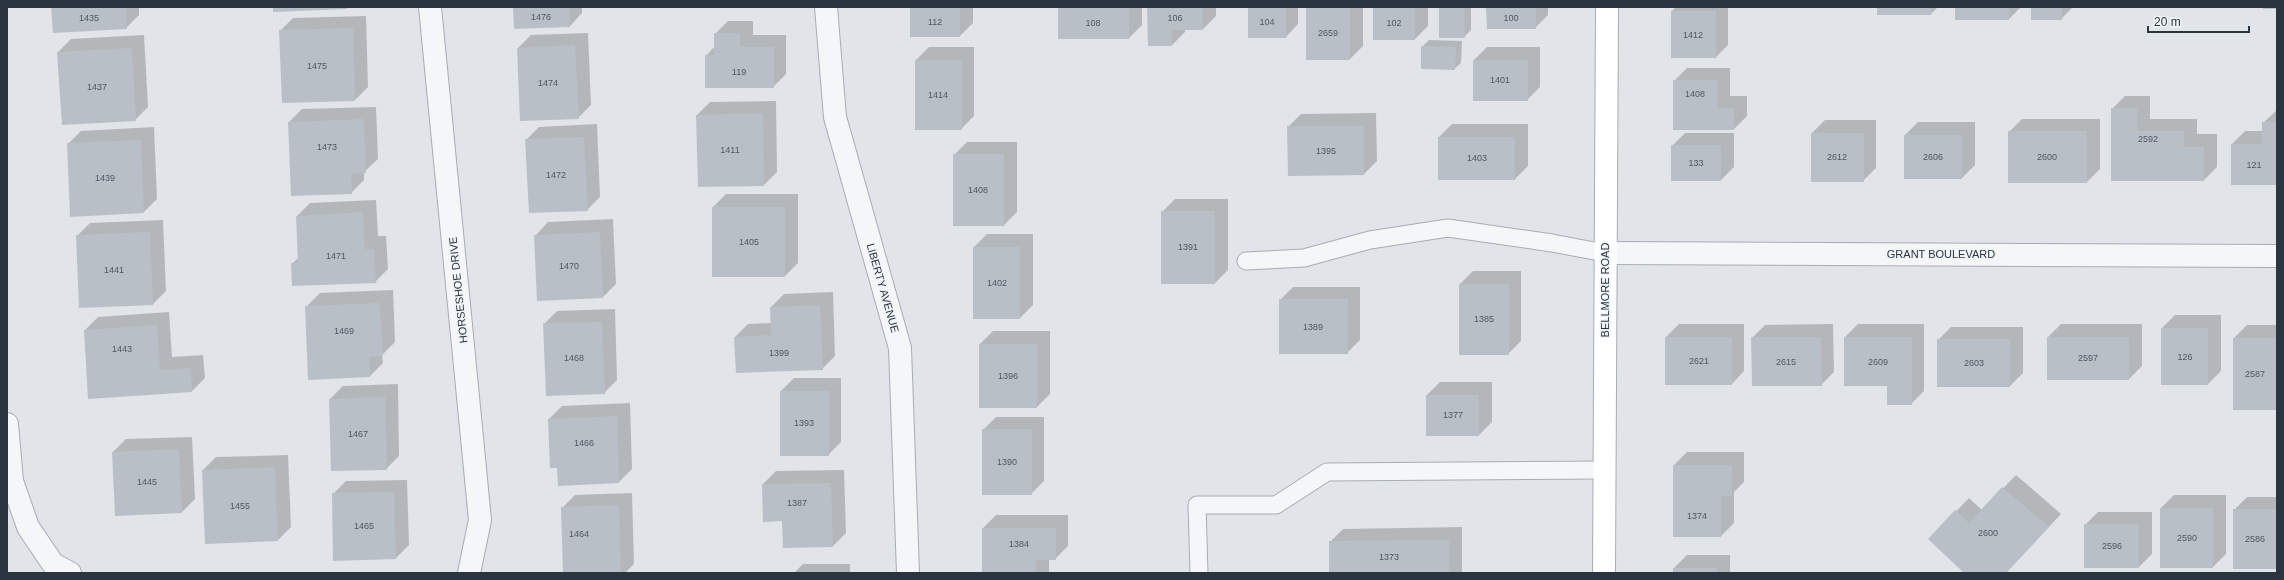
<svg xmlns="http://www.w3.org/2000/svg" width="2284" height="580" viewBox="0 0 2284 580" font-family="Arial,sans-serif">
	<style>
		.shadow { fill: #0003 }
		.building { fill: #b9bfc6 }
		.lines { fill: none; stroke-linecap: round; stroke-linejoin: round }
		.service-casing { stroke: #a6adb3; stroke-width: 19 }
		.minor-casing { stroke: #a6adb3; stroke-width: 24 }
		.secondary-casing { stroke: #a6adb3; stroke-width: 24 }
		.service { stroke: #f4f6f8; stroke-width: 17 }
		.minor { stroke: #f4f6f8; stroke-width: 22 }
		.secondary { stroke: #fff; stroke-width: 22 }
		.labels { text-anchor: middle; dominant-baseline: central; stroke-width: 3; stroke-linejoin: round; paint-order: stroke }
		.number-label { font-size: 9px; fill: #4e5862 }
		.street-label { font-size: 11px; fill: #2a3540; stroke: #f1f4f7 }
	</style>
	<rect width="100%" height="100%" fill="#e1e5e9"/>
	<g class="shadow">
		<polygon points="52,7 139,7 139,15 126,28"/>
		<polygon points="514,7 582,7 582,13 570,26"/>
		<polygon points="911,7 973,7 973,23 960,36"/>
		<polygon points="1059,7 1142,7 1142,25 1129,38"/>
		<polygon points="1148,7 1216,7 1216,16 1203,29 1185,29 1185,32 1172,45"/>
		<polygon points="1249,7 1298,7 1298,24 1286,37"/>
		<polygon points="1307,7 1363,7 1363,46 1350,59"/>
		<polygon points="1374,7 1428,7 1428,26 1415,39"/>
		<polygon points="1440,7 1471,7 1471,30 1464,37"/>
		<polygon points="1487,7 1548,7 1548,15 1535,28"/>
		<polygon points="1676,7 1728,7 1728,45 1715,58 1672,11"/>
		<polygon points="1878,7 1938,7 1931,14"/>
		<polygon points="1956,7 2021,7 2009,19"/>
		<polygon points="2032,7 2073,7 2061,19"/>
		<polygon points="366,16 368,87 355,100 280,31 293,18"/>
		<polygon points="728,21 753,21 753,35 786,35 786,74 773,87 706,56 715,46 715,34"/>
		<polygon points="588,33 591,105 578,118 518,48 531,35"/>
		<polygon points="144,35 148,107 135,120 58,52 71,39"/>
		<polygon points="1429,40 1462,41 1461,63 1454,69 1422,47"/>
		<polygon points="929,47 974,47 974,116 961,129 916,60"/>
		<polygon points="1487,47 1540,47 1540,87 1527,100 1474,60"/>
		<polygon points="1687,68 1730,68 1730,96 1747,96 1747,116 1734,129 1674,81"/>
		<polygon points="2125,96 2150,96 2150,119 2197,119 2197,134 2217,134 2217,167 2204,180 2112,180 2112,109"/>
		<polygon points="776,101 777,172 764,185 697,115 710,102"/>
		<polygon points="376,107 378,159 364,172 364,180 351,193 289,122 302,109"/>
		<polygon points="2277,110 2277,184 2232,144 2245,131 2263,131 2263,123"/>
		<polygon points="1376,113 1377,161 1364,174 1288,127 1301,114"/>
		<polygon points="2022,119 2100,119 2100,169 2087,182 2009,132"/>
		<polygon points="1825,120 1876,120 1876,168 1863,181 1812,181 1812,133"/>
		<polygon points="1918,122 1975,122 1975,165 1962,178 1905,135"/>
		<polygon points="597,124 600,197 587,210 526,140 539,127"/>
		<polygon points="1452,124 1528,124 1528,166 1515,179 1439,137"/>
		<polygon points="154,127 157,199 144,212 68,144 81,131"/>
		<polygon points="1685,133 1734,133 1734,167 1721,180 1672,146"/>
		<polygon points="967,142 1017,142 1017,212 1004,225 954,155"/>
		<polygon points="726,194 798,194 798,263 785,276 713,207"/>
		<polygon points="1175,199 1228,199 1228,270 1215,283 1162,212"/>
		<polygon points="376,200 378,236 386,236 388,269 375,282 292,264 299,257 297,216 310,203"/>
		<polygon points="613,219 616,284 603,297 536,235 548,222"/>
		<polygon points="163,220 166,291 153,304 77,236 90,223"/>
		<polygon points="987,234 1033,234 1033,305 1020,318 974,247"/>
		<polygon points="1473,271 1521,271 1521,341 1508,354 1460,354 1460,284"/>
		<polygon points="1293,287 1360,287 1360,340 1347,353 1280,300"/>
		<polygon points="393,290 395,342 382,355 383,363 370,376 307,306 320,293"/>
		<polygon points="833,292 835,356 822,369 735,337 748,324 771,323 771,307 784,294"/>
		<polygon points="615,309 617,380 604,393 544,324 557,311"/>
		<polygon points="169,312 172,357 203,355 205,378 192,391 85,330 98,317"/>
		<polygon points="2175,315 2221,315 2221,371 2208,384 2162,328"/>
		<polygon points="1679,324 1744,324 1744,371 1732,384 1666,337"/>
		<polygon points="1833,324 1834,372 1821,385 1752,338 1765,325"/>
		<polygon points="1858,324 1924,324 1924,391 1911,404 1888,385 1845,337"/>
		<polygon points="2061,324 2142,324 2142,366 2129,379 2048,337"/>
		<polygon points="2247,325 2277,325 2277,409 2234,338"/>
		<polygon points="1951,327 2023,327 2023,373 2010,386 1938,340"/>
		<polygon points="993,331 1050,331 1050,394 1037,407 980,344"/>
		<polygon points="794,378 841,378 841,442 828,455 781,391"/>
		<polygon points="1440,382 1492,382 1492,422 1479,435 1427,435 1427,395"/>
		<polygon points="398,384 399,456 386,469 330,399 343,386"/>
		<polygon points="630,403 632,469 619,482 559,485 558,467 549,419 562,406"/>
		<polygon points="996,417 1044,417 1044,481 1031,494 983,430"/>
		<polygon points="192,437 195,499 182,512 113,452 126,439"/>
		<polygon points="1687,452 1744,452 1744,482 1734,492 1734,523 1721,536 1674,465"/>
		<polygon points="288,455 291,527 278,540 203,470 216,457"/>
		<polygon points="844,470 846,533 833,546 783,520 763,484 776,471"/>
		<polygon points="2016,475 2061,514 2006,573 1965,573 1929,539 1969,498 1982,510"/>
		<polygon points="407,480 409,545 396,558 333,494 346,481"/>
		<polygon points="632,493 634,564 625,573 564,573 562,508 575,495"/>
		<polygon points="2174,495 2226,495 2226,554 2213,567 2161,508"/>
		<polygon points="2247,497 2277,497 2277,568 2234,510"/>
		<polygon points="2098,512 2152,512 2152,554 2139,567 2085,567 2085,525"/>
		<polygon points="996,515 1068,515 1068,546 1055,559 1049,559 1049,573 983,573 983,528"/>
		<polygon points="1462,527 1462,573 1330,573 1330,542 1343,529"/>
		<polygon points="1687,555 1730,555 1730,573 1674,573 1674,568"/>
		<polygon points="803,564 850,564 850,573 794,573"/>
	</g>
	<g class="building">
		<polygon points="51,7 126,7 127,29 53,33"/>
		<polygon points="273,7 347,7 347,9 273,12"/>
		<polygon points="513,7 569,7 570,27 514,29"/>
		<rect x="910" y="7" width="50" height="30"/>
		<rect x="1058" y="7" width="71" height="32"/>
		<polygon points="1147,7 1203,7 1203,30 1172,30 1172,46 1148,46"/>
		<rect x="1248" y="7" width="38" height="31"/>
		<rect x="1306" y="7" width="44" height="53"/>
		<rect x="1373" y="7" width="42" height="33"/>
		<polygon points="1439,7 1464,7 1465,38 1439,38"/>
		<polygon points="1486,7 1536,7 1536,29 1487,29"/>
		<rect x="1877" y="7" width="54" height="8"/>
		<rect x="1955" y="7" width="54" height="13"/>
		<rect x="2031" y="7" width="31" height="13"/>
		<rect x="2263" y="7" width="14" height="2"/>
		<rect x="1671" y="11" width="45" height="47"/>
		<polygon points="353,28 355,101 282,103 279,30"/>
		<polygon points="714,33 740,33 740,47 774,47 774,88 705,88 705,55 714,55"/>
		<polygon points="575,45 579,119 520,121 517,48"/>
		<polygon points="1421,46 1456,47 1455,70 1421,69"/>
		<polygon points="132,48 136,121 62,125 57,52"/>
		<rect x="915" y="60" width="47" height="70"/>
		<rect x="1473" y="60" width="55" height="41"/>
		<polygon points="1673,80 1717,80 1717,108 1734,108 1734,130 1673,130"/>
		<polygon points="2111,108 2137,108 2137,131 2184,131 2184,147 2204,147 2204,181 2111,181"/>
		<polygon points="763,113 764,186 698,187 696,115"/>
		<polygon points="364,119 366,173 351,174 352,194 291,196 288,122"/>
		<polygon points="2262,122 2277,122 2277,185 2231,185 2231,144 2262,144"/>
		<polygon points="1287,126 1364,126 1364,175 1288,176"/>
		<rect x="2008" y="131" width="79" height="52"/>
		<rect x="1811" y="133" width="53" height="49"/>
		<rect x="1904" y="135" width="58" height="44"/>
		<polygon points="584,137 588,211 529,213 525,139"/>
		<rect x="1438" y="137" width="77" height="43"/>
		<polygon points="141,140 144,213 70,217 67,143"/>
		<rect x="1671" y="145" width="50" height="36"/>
		<rect x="953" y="154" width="51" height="72"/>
		<rect x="712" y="207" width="73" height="70"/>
		<rect x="1161" y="211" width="54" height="73"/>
		<polygon points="363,212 365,249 374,249 376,283 292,286 291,263 298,263 296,216"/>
		<polygon points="150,232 153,305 79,308 76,235"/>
		<polygon points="600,232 603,298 537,301 534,235"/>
		<rect x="973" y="247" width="47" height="72"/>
		<rect x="1459" y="284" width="50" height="71"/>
		<rect x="1279" y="299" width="69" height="55"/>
		<polygon points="380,303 383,356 369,357 370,377 308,380 305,306"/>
		<polygon points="820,305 823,370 736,373 734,337 771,335 770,307"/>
		<polygon points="602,322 605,394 546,396 543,323"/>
		<polygon points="157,325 160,370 191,368 192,392 88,399 84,330"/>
		<rect x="2161" y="328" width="47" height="57"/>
		<rect x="1665" y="337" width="67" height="48"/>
		<polygon points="1751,337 1821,337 1822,386 1752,386"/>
		<polygon points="1844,337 1912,337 1912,405 1887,405 1887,386 1844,386"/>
		<rect x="2047" y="337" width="82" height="43"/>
		<rect x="2233" y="338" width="44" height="72"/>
		<rect x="1937" y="339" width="73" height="48"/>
		<rect x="979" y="344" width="58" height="64"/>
		<rect x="780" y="391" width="49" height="65"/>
		<rect x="1426" y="395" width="53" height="41"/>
		<polygon points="385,397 387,470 331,471 329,399"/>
		<polygon points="617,416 619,483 558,486 557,468 550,468 548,419"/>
		<rect x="982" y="429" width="50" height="66"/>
		<polygon points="179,449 182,513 115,516 112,452"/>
		<polygon points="1673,465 1732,465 1732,496 1721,496 1721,537 1673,537"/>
		<polygon points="275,467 278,541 205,544 202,470"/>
		<polygon points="831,483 833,547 783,548 782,521 763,522 762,484"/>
		<polygon points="2002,487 2049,527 2006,573 1964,573 1928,539 1955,510 1969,523"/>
		<polygon points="394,492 396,559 333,561 332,493"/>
		<polygon points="619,505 621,573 563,573 561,507"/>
		<rect x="2160" y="508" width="53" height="60"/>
		<rect x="2233" y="509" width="44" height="60"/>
		<rect x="2084" y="524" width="55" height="44"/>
		<polygon points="982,528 1056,528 1056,560 1036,560 1036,573 982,573"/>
		<polygon points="1449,540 1449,573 1329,573 1329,541"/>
		<rect x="1673" y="568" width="44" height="5"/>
	</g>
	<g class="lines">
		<g class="service-casing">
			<g id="service">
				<polyline points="1246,261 1304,258 1370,240 1448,228 1552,243 1605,253"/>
				<polyline points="1199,573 1197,505 1276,505 1327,472 1604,470"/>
			</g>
		</g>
		<g class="minor-casing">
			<g id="minor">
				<polyline points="430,7 480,520 469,573"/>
				<polyline points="826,7 835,117 900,348 908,573"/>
				<polyline points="1605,253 2277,256"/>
				<polyline points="7,424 12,481 28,527 53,564 70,573"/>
			</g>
		</g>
		<g class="secondary-casing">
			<polyline id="secondary" points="1604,573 1607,7"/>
		</g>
		<use href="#service" class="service"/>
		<use href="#minor" class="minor"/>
		<use href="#secondary" class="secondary"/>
	</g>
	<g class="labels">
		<g class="number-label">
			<text x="541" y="17">1476</text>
			<text x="89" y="18">1435</text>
			<text x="1175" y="18">106</text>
			<text x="1511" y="18">100</text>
			<text x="935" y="22">112</text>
			<text x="1267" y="22">104</text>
			<text x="1093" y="23">108</text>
			<text x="1394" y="23">102</text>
			<text x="1328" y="33">2659</text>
			<text x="1693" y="35">1412</text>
			<text x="317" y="66">1475</text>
			<text x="739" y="72">119</text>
			<text x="1500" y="80">1401</text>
			<text x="548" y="83">1474</text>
			<text x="97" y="87">1437</text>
			<text x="1695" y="94">1408</text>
			<text x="938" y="95">1414</text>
			<text x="2148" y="139">2592</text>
			<text x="327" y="147">1473</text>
			<text x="730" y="150">1411</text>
			<text x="1326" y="151">1395</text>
			<text x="1837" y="157">2612</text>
			<text x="1933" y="157">2606</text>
			<text x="2047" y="157">2600</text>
			<text x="1477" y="158">1403</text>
			<text x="1696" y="163">133</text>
			<text x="2254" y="165">121</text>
			<text x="556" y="175">1472</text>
			<text x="105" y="178">1439</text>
			<text x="978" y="190">1408</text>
			<text x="749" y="242">1405</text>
			<text x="1188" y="247">1391</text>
			<text x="336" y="256">1471</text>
			<text x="569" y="266">1470</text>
			<text x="114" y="270">1441</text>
			<text x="997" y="283">1402</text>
			<text x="1484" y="319">1385</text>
			<text x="1313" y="327">1389</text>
			<text x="344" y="331">1469</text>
			<text x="122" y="349">1443</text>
			<text x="779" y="353">1399</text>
			<text x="2185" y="357">126</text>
			<text x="574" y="358">1468</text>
			<text x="2088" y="358">2597</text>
			<text x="1699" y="361">2621</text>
			<text x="1786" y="362">2615</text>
			<text x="1878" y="362">2609</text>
			<text x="1974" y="363">2603</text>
			<text x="2255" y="374">2587</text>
			<text x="1008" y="376">1396</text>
			<text x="1453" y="415">1377</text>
			<text x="804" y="423">1393</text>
			<text x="358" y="434">1467</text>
			<text x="584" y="443">1466</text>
			<text x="1007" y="462">1390</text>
			<text x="147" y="482">1445</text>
			<text x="797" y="503">1387</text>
			<text x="240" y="506">1455</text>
			<text x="1697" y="516">1374</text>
			<text x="364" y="526">1465</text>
			<text x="1988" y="533">2600</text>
			<text x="579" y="534">1464</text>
			<text x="2187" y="538">2590</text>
			<text x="2255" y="539">2586</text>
			<text x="1019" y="544">1384</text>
			<text x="2112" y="546">2596</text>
			<text x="1389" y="557">1373</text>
		</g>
		<g class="street-label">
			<text x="1941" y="254">GRANT BOULEVARD</text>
			<text transform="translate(883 288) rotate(74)">LIBERTY AVENUE</text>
			<text transform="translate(458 290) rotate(-96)">HORSESHOE DRIVE</text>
			<text transform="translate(1605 290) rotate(-90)">BELLMORE ROAD</text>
		</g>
	</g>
	<rect width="2284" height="580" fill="none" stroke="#2a3540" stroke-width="16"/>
	<path d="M2148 26v6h101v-6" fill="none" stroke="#2a3540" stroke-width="2"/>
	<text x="2154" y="26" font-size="12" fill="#2a3540" stroke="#f1f4f7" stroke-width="3" paint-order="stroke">20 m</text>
</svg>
